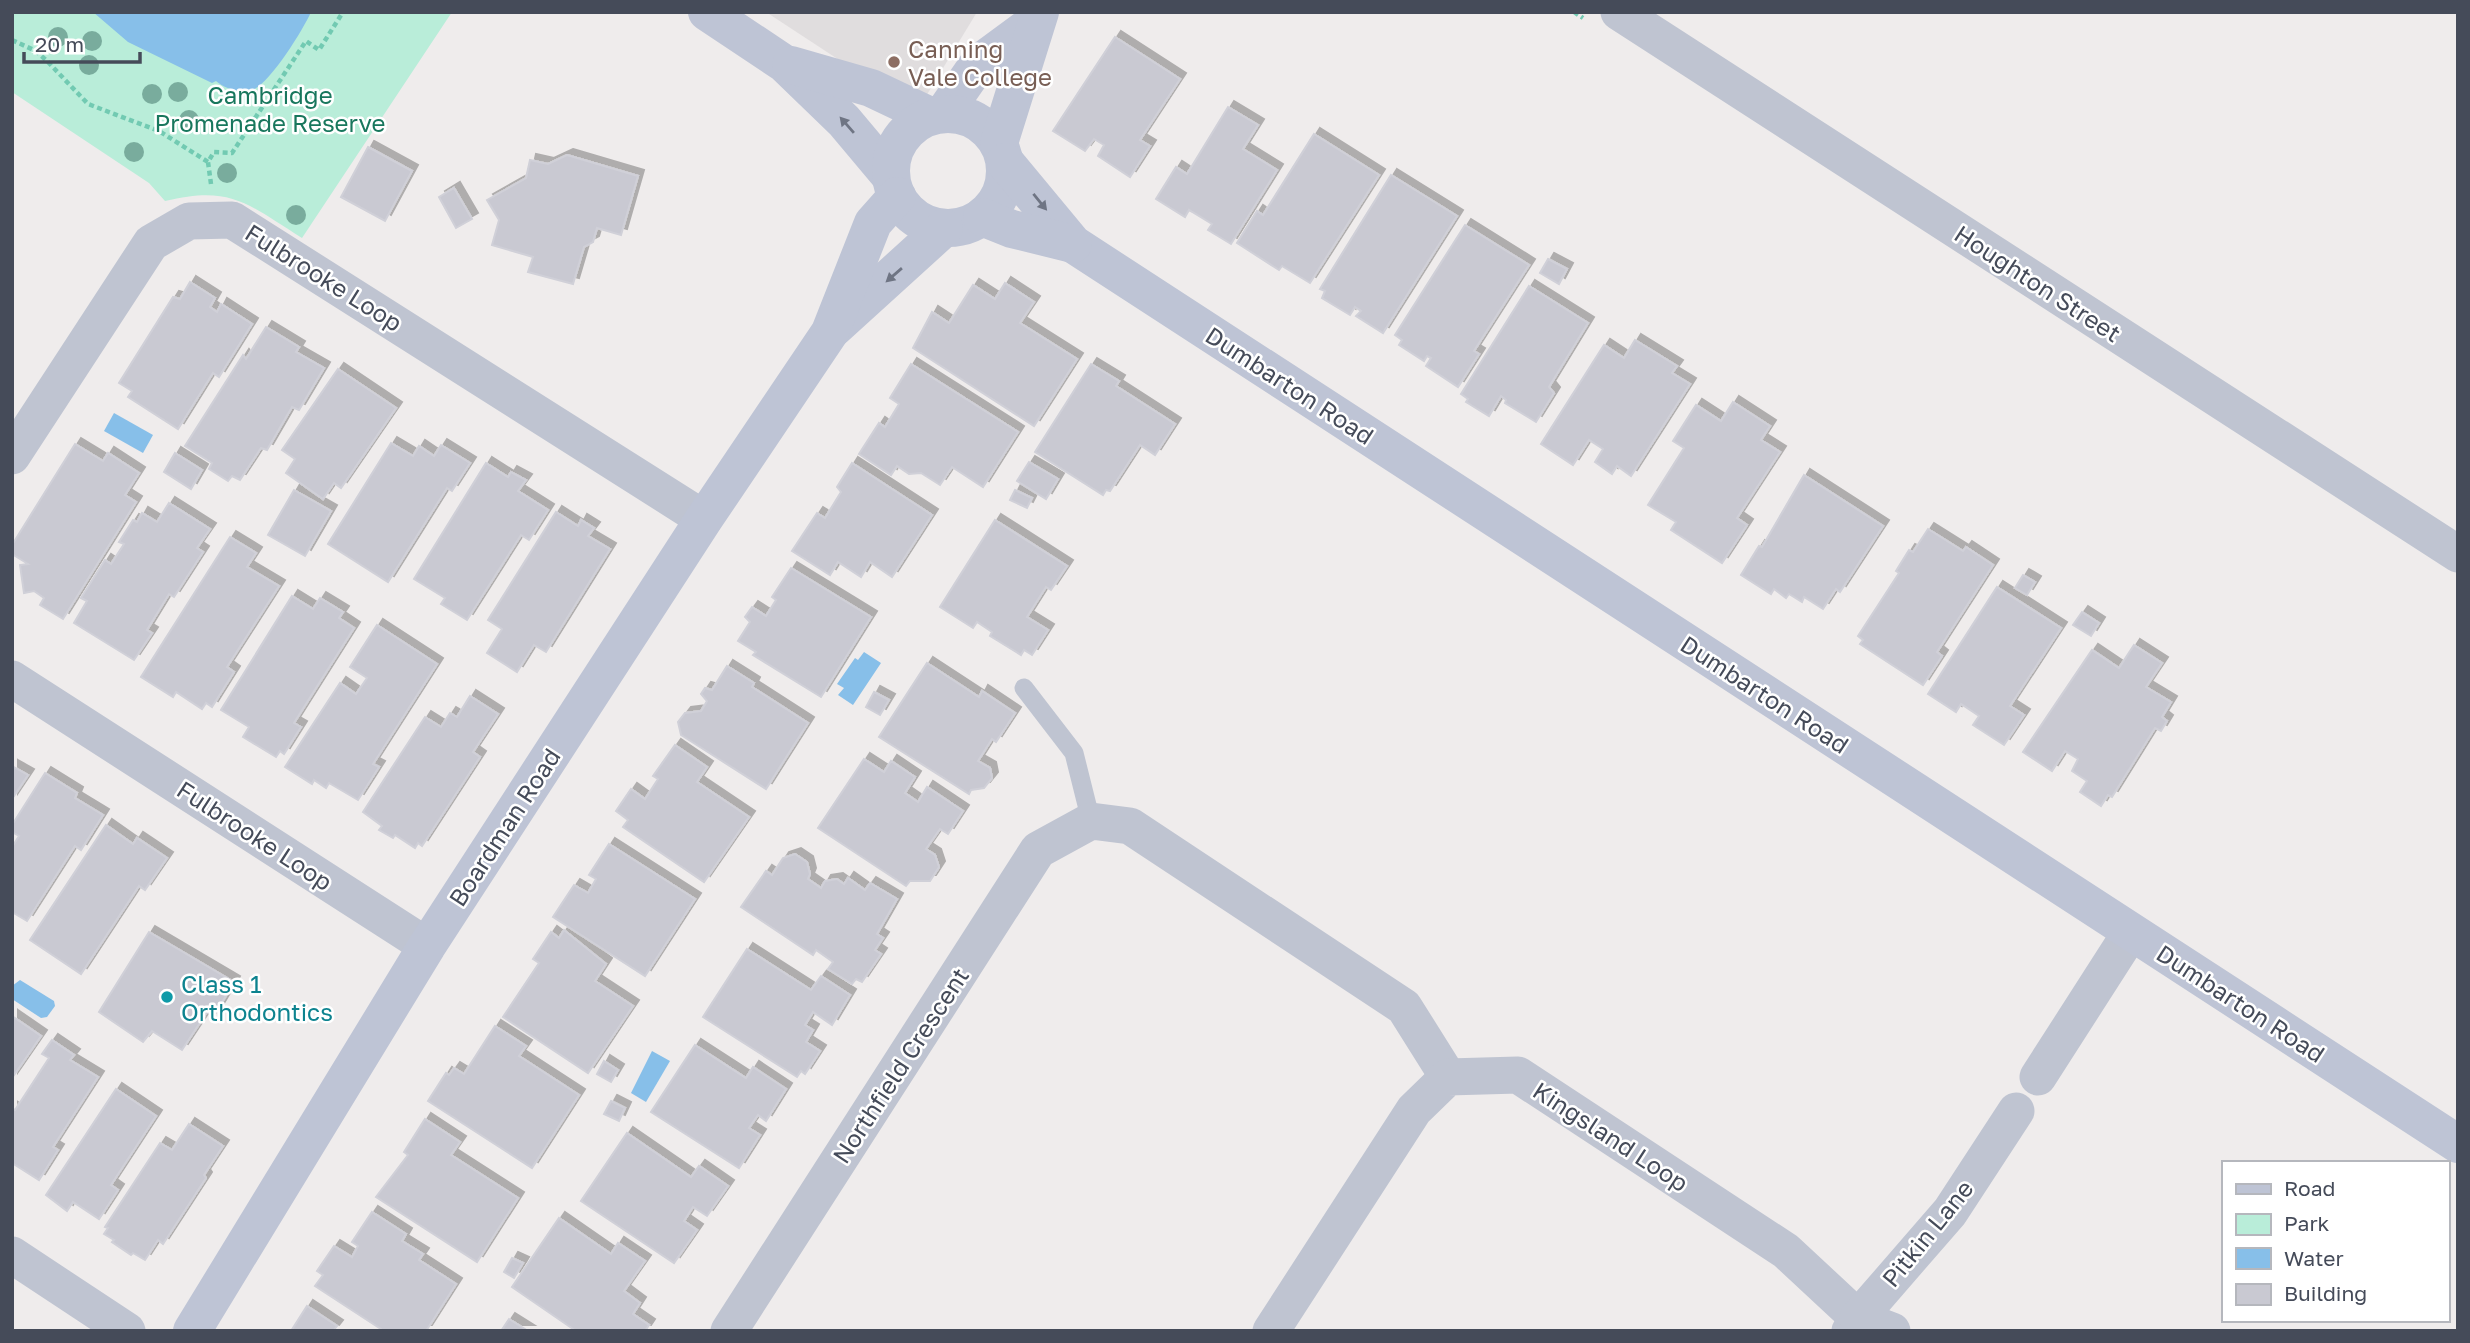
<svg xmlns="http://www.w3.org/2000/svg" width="2470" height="1343" viewBox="0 0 2470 1343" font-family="'Golos Text',sans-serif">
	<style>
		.education { fill: #e0ddde }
		.green { fill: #b9edd9 }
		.water { fill: #87bfe9 }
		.building { fill: #c9c9d2; stroke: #d0d0d8; stroke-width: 2; filter: url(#shadow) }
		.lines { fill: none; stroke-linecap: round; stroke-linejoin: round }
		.path { stroke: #72cab2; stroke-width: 4.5; stroke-dasharray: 5 3.5; stroke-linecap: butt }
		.lane { stroke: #bfc4d1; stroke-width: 19 }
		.street { stroke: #bfc4d1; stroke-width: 37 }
		.secondary { stroke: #bec4d5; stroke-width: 38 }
		.tree { fill: #79ac9d }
		.oneway { fill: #6f7584 }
		.education-dot { fill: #8d6e63; stroke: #fff; stroke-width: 2.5 }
		.culture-dot { fill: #0f9aa8; stroke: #fff; stroke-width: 2.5 }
		.labels { text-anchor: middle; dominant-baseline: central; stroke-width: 5; stroke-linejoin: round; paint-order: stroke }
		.education-label { font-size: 24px; fill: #785e54; stroke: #fff; text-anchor: start }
		.park-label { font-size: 24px; fill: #18775d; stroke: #fff }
		.street-label { font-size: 24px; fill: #454b59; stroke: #fff }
		.culture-label { font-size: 24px; fill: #0d838f; stroke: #fff; text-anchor: start }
	</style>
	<defs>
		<filter id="shadow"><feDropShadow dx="6" dy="-6" stdDeviation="0" flood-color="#0004"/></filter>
	</defs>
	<rect width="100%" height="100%" fill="#efecec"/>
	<polygon class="education" points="766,12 977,12 917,111"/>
	<path class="green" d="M12 12H452L302 238C247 204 232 185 165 201L149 183 12 92Z"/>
	<g class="water">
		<path d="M93 12H311C303 30 269 85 252 90 240 94 224 88 216 81L212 83 128 42Z"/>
		<polygon points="114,413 153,435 143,453 104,431"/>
		<polygon points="864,652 881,663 853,705 838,695 844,688 837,684 855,658 858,660"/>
		<polygon points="20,980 54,1001 55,1006 47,1017 41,1018 12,999 12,986"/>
		<polygon points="652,1051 670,1061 646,1102 631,1093"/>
	</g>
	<g class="building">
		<polygon points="1115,37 1180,79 1140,140 1150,146 1130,177 1098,156 1104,145 1094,139 1085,151 1053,131"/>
		<polygon points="1228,107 1258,125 1243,149 1277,170 1231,244 1208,230 1212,224 1189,210 1185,217 1156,199 1176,167 1187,174"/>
		<polygon points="1314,134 1379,175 1310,283 1282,266 1279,270 1237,243 1257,211 1263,215"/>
		<polygon points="368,147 412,171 385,221 341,197"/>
		<polygon points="567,155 638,176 621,235 597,228 593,242 584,247 573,284 528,272 533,257 492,245 499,220 487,200 526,178 530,160 548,164"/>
		<polygon points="1391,175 1457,216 1383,333 1356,316 1361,311 1355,307 1350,315 1322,298 1325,291 1320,289"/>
		<polygon points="454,188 472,219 456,228 439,197"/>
		<polygon points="1465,225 1529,265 1474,351 1479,354 1458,387 1426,366 1431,358 1427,356 1424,361 1399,345 1402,340 1395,335"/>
		<polygon points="1548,259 1567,269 1559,284 1540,273"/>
		<polygon points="190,282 215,298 210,307 217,312 221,304 252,324 219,377 213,373 178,429 128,397 132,391 119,383 173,297 180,299"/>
		<polygon points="1005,283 1034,302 1020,323 1077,359 1034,426 913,348 932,312 949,323 973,285 995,299"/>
		<polygon points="1529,286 1588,323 1549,387 1554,393 1536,422 1505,403 1506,400 1501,396 1489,416 1466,402 1468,399 1461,394"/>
		<polygon points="266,327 299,347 296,352 324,368 299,410 292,407 267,450 261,448 240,480 232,476 228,481 209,469 212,463 185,446 243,355 246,359"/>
		<polygon points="1635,340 1677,366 1672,373 1690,384 1631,476 1617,466 1612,474 1595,462 1603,449 1589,440 1573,465 1541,444 1604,345 1624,358"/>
		<polygon points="911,364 1018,432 983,487 952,467 940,485 921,473 909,474 897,466 891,475 859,454 879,423 885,427 899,404 890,398"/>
		<polygon points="1091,364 1119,381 1116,386 1175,424 1155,455 1140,445 1110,491 1106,490 1103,495 1035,452"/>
		<polygon points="338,369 396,408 341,488 334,483 323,499 286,473 295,459 282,450"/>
		<polygon points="1733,402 1770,426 1761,440 1780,452 1737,518 1747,525 1722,563 1671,530 1676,522 1648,505 1684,448 1673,441 1696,405 1721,421"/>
		<polygon points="391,443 413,456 419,446 434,456 441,445 470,463 452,491 447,488 388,582 328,544"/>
		<polygon points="75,444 103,461 108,453 139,473 125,495 136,502 63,619 40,605 44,598 34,591 24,593 20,565 28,564 12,554 12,545"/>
		<polygon points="175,453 202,470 191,489 164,472"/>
		<polygon points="1029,462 1058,479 1046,499 1017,481"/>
		<polygon points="486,463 508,477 511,472 526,480 518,491 548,510 529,540 521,535 467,620 441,604 445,598 414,579"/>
		<polygon points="852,463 932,515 892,577 870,562 861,577 838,562 830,575 792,551 817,513 825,518 841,492 837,487"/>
		<polygon points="1804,475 1883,526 1840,592 1836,589 1823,609 1804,597 1802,602 1789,594 1786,598 1774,589 1771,594 1741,575 1759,546 1762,547"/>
		<polygon points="294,490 331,511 305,556 268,535"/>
		<polygon points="1015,490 1032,498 1027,508 1010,500"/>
		<polygon points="169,503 210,529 197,548 203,552 174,597 169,594 147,630 152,633 134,660 74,623 87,601 81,598 105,560 111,564 124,544 119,542 133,520 137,522 142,513 157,522"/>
		<polygon points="556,512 578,526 581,520 594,528 588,536 610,549 546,652 534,645 517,672 487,653 502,629 488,620"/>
		<polygon points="995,520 1067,566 1051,590 1046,587 1027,617 1048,630 1032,655 1024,650 1021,655 990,636 992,632 977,622 973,628 940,607"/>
		<polygon points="1928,529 1963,551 1966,547 1993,565 1937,652 1942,656 1923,685 1860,644 1863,640 1858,636 1899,573 1896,571 1909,550 1913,552"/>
		<polygon points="230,537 256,553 247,567 279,586 227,667 234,672 212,707 206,703 202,709 176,692 173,697 141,677"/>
		<polygon points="791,568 871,617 821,697 753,655 756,652 738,641 750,622 745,617 752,607 766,616 776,600 772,597"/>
		<polygon points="2023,575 2035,582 2027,595 2015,588"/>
		<polygon points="1997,587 2061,628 2010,706 2024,715 2004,745 1973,725 1979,716 1961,704 1956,712 1928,694"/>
		<polygon points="292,596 313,609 320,598 343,612 339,618 354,628 294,723 301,727 284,754 280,751 276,757 243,737 249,727 221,710"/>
		<polygon points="2082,612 2099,623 2091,636 2073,625"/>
		<polygon points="377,625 437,664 373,764 379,767 358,800 329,783 326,788 314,780 312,784 285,767 340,683 356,694 367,678 350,667"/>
		<polygon points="2134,645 2162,663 2146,687 2171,702 2162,717 2167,721 2161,731 2155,728 2112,797 2108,795 2101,806 2080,792 2087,781 2072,771 2078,759 2065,751 2052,771 2023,752 2092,650 2119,668"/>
		<polygon points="927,663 979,697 982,691 1015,713 996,742 992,739 978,761 990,768 992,778 984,788 971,790 969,794 879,737"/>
		<polygon points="727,666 754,683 752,687 808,723 766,789 681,735 678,722 685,713 701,711 707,701 701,694 705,688 712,690"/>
		<polygon points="874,692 889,700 880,715 866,707"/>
		<polygon points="470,696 498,714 473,752 480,757 422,846 418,843 415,848 395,835 393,838 379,830 382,826 363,812 425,717 441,727 450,713 457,717"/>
		<polygon points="675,745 707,767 697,782 749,817 704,882 623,827 628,820 616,811 631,789 645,799 658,779 653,776"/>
		<polygon points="864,759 884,772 891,761 915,777 905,793 918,802 927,787 963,811 948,834 940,829 926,849 935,855 939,867 930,881 910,881 906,886 818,828"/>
		<polygon points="12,766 28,775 12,799"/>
		<polygon points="45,773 77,793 75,798 103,815 81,850 75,846 27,921 12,912 12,847 19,836 12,832 12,825"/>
		<polygon points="106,825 133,844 137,838 167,858 145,890 139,886 81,974 30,940"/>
		<polygon points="609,844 695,899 645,976 553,917 574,885 588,893 596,879 589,875"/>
		<polygon points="795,854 807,862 810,874 808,879 821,888 825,881 837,879 844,884 848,878 865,890 870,883 897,899 877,934 883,938 875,950 881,954 862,982 856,979 852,984 828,969 833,962 816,950 813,955 741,907 766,871 772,875 783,858"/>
		<polygon points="564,930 606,964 595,981 633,1006 588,1073 503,1017 539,963 533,959 551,932 559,938"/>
		<polygon points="149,932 234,982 214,1016 207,1012 182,1050 152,1031 143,1042 99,1012"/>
		<polygon points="747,949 811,990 821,976 850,995 832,1025 813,1012 805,1025 813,1030 806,1042 820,1051 805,1074 801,1071 797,1077 703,1017"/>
		<polygon points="12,1016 41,1036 12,1078"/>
		<polygon points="495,1026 526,1046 519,1056 579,1095 532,1168 428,1101 446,1073 449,1075 454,1068 464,1074"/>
		<polygon points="52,1040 74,1055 70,1060 98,1077 53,1147 58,1150 39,1180 12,1163 12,1108 15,1110 49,1058 42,1054"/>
		<polygon points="695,1045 746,1078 753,1067 786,1089 766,1121 758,1115 749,1128 760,1135 739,1168 651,1112"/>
		<polygon points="604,1061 618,1070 611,1082 597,1074"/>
		<polygon points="116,1089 156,1116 111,1185 118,1190 99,1219 73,1202 67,1211 46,1195"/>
		<polygon points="611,1101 625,1108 619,1121 604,1114"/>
		<polygon points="425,1119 460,1142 451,1155 518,1198 477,1262 376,1197 408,1155 404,1152"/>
		<polygon points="189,1124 223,1146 204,1175 206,1178 163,1244 158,1240 145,1260 133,1253 131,1255 112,1242 114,1240 104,1234 108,1228 105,1227 160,1143 172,1150"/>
		<polygon points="627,1133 691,1177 699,1166 728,1186 707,1216 693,1207 684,1221 697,1230 674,1263 581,1201"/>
		<polygon points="372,1212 406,1234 402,1241 423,1254 419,1260 456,1284 426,1331 384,1331 315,1286 323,1275 317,1271 334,1246 352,1257 358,1246 352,1242"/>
		<polygon points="559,1218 611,1254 618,1243 645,1261 624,1291 640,1303 633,1314 649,1325 645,1331 576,1331 512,1287"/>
		<polygon points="512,1258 523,1263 514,1278 504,1272"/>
		<polygon points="307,1306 337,1326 333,1331 291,1331"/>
		<polygon points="509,1319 528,1331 501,1331"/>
	</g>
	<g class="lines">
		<g class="path">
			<polyline points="1574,12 1583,18"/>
			<polyline points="12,40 36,51 48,62 88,104 159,131 208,162"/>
			<polyline points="211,184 208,162 214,152 232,153 306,41 319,50 343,12"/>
		</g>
		<polyline class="lane" points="1024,688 1074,753 1091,821"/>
		<g class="street">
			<polyline points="1619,12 2458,554"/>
			<polyline points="12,456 151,243 189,221 232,220 704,519"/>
			<polyline points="12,679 427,946"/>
			<polyline points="2038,1077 2131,932"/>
			<polyline points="12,1255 127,1331"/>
			<polyline points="729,1331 1038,850 1091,821 1130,826 1404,1007 1448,1077"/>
			<polyline points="1271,1331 1414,1110 1448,1077 1518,1075 1786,1251 1858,1318 1850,1331"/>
			<polyline points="1892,1331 1858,1318 1950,1212 2016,1111"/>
		</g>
		<g class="secondary">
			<polyline points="707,12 785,64 844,121 891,177"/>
			<polyline points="791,65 871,88 930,116"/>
			<polyline points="944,113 978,64 1035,22"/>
			<circle cx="948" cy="171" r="57"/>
			<polyline points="999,143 1040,12"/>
			<polyline points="1005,162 1073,244 2458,1144"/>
			<polyline points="982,217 1012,229 1073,244"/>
			<polyline points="834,328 944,228"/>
			<polyline points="192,1331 427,946 704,519 830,332 873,223 897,196"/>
		</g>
	</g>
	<g class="tree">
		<circle cx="58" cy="37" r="10"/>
		<circle cx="92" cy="41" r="10"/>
		<circle cx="89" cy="65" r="10"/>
		<circle cx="178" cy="92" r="10"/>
		<circle cx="152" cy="94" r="10"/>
		<circle cx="189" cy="120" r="10"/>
		<circle cx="134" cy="152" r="10"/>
		<circle cx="227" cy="173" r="10"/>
		<circle cx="296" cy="215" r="10"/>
	</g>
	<defs><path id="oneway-solid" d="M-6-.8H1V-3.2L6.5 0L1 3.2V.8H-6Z" transform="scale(1.75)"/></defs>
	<g class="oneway">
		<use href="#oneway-solid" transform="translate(847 125) rotate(-131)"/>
		<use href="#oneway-solid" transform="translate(1040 202) rotate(51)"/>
		<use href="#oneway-solid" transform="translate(894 275) rotate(139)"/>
	</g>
	<circle class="education-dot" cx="894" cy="62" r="7"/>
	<circle class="culture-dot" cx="167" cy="997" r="7"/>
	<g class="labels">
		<g class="education-label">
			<text x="908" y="48">Canning<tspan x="908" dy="28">Vale College</tspan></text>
		</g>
		<g class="park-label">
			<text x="270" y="94">Cambridge<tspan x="270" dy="28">Promenade Reserve</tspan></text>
		</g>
		<g class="street-label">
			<text transform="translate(324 277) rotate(32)">Fulbrooke Loop</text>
			<text transform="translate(2038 283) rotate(33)">Houghton Street</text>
			<text transform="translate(1290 385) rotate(33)">Dumbarton Road</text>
			<text transform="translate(1765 694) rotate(33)">Dumbarton Road</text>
			<text transform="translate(504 827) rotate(-57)">Boardman Road</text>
			<text transform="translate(255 835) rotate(33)">Fulbrooke Loop</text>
			<text transform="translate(2241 1003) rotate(33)">Dumbarton Road</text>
			<text transform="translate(900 1065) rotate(-57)">Northfield Crescent</text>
			<text transform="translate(1611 1136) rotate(33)">Kingsland Loop</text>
			<text transform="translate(1927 1233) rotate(-51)">Pitkin Lane</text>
		</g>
		<g class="culture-label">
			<text x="181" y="983">Class 1<tspan x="181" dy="28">Orthodontics</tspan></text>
		</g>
	</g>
	<rect width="2470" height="1343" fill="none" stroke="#454b59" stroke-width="28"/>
	<rect x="2222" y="1161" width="228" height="161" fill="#ffffff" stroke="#b5b7bd" stroke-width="2"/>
	<rect x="2236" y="1184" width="35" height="10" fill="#bec4d5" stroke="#b5b7bd" stroke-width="2"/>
	<text x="2284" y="1196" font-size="21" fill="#454b59">Road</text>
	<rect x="2236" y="1214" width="35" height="21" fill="#b9edd9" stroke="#b5b7bd" stroke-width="2"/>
	<text x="2284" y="1231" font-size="21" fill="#454b59">Park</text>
	<rect x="2236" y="1248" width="35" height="21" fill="#87bfe9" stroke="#b5b7bd" stroke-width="2"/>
	<text x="2284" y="1266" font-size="21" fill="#454b59">Water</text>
	<rect x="2236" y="1284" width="35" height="21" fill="#c9c9d2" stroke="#b5b7bd" stroke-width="2"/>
	<text x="2284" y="1301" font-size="21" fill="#454b59">Building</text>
	<path d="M24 52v10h116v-10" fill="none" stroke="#454b59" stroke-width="3.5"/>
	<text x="35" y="52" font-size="21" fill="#454b59" stroke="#ffffff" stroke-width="5" paint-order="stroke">20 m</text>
</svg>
